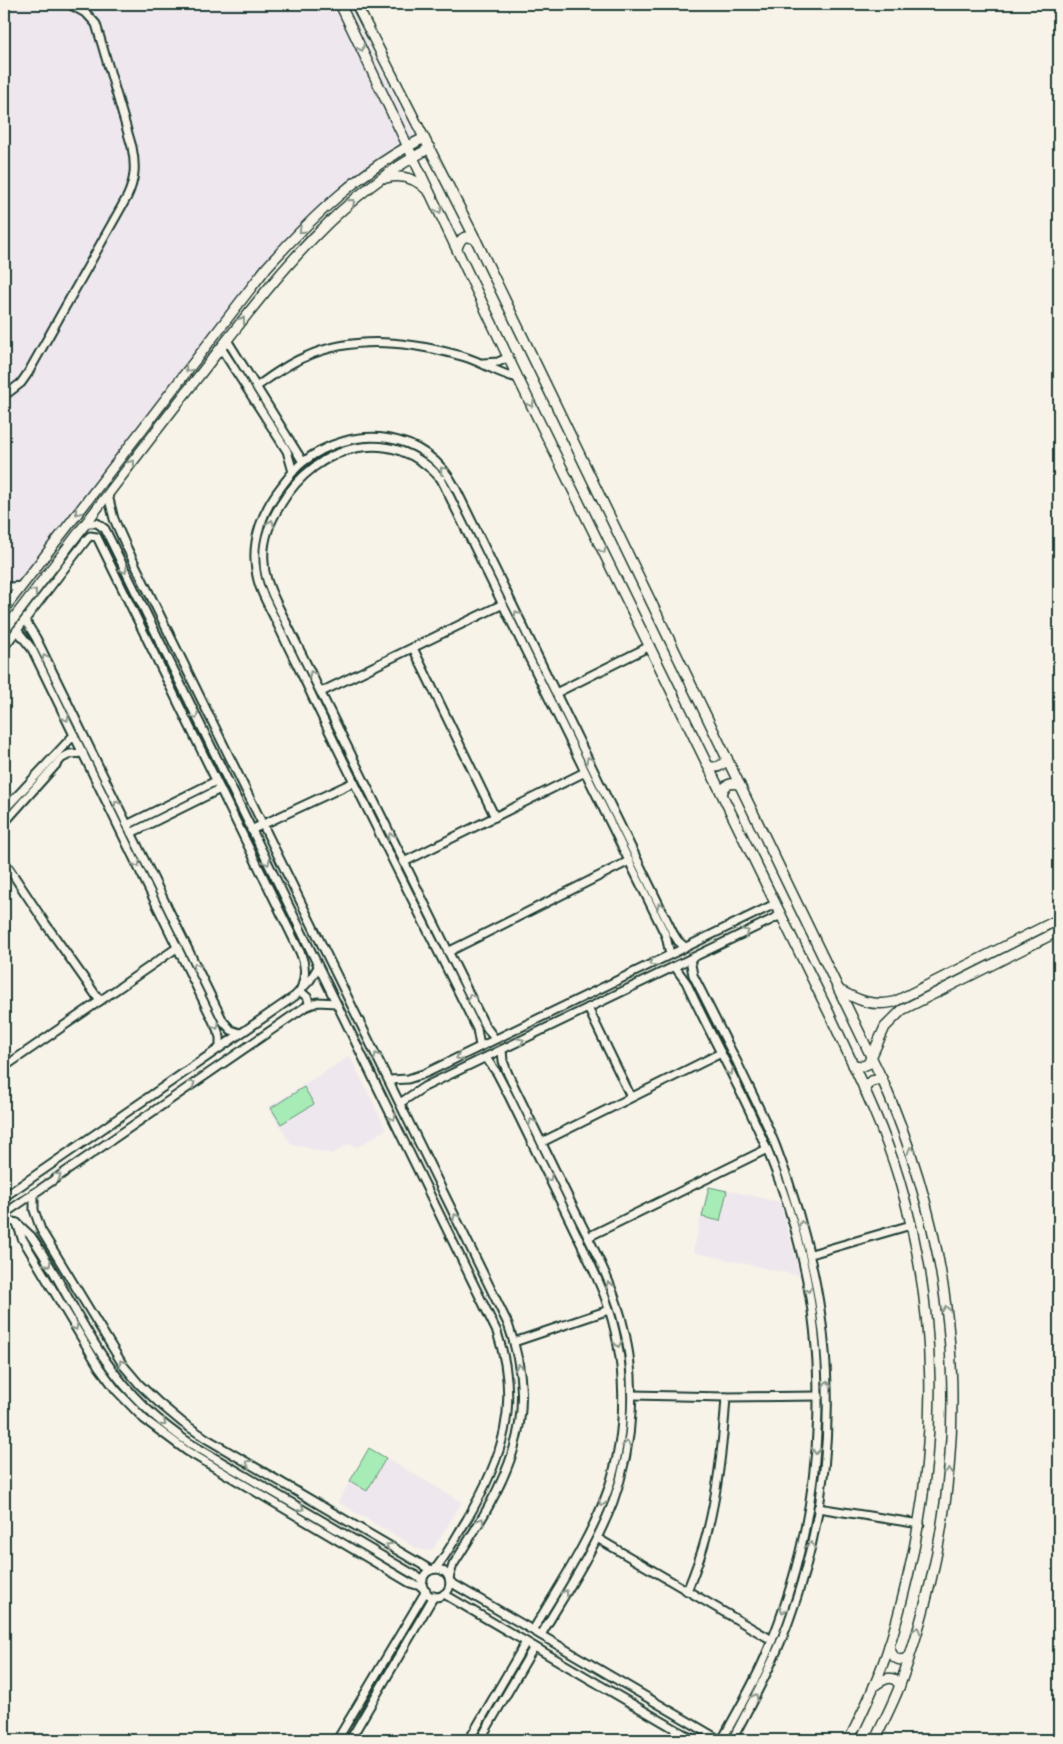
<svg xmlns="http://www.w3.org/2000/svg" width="1063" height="1744" font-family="Itim,sans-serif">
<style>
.built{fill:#efe7ee}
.green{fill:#a7ebb6;stroke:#639475}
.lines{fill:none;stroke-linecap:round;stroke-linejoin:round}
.minor-casing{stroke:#1f3d34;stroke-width:11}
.tertiary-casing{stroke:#1f3d34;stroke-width:12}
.minor{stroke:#f7f3e8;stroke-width:7}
.tertiary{stroke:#f7f3e8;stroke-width:9}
.oneway{stroke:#8b988e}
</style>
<rect width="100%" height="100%" fill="#f7f3e8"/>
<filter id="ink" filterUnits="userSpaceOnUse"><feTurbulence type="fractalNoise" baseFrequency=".02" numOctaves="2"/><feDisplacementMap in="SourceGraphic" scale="10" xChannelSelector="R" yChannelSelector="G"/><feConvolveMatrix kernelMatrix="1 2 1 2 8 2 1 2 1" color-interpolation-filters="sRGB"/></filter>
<g filter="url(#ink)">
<g class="built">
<path d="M4 4H348L419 145 373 174 315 223 277 260 4 615Z"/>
<path d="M350 1056 386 1129 358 1147 348 1144 333 1154 291 1144 268 1107Z"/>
<path d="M708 1186 780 1202 800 1276 693 1252Z"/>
<path d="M369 1448 462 1502 434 1548 427 1551 418 1549 338 1502Z"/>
</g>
<g class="green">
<path d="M304 1087 314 1104 281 1124 271 1108Z"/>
<path d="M709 1187 727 1191 720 1221 702 1217Z"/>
<path d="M369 1448 386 1458 367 1491 350 1481Z"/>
</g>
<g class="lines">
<g class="minor-casing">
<g id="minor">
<path d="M227 340 303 462"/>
<path d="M221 348 287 451 293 472"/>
<path d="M483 363 498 362 509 357"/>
<path d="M256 387C272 376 287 364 305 357 356 334 413 342 465 357 484 363 499 374 518 378"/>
<path d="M4 396 21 383 28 373 127 197C135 180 136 166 132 147L96 24 87 14 69 4"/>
<path d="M108 495 114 519 126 546 508 1324C543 1423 505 1483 453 1565L449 1578"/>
<path d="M86 523H97L105 529 497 1332C521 1405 503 1458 466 1521 456 1537 447 1555 435 1569"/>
<path d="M4 586 10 587 22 586"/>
<path d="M25 620 36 638 223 1021 231 1030 240 1033"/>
<path d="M17 630 32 649 217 1029 220 1037V1047"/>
<path d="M4 647 87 539 90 536 97 537 300 952C306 966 306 977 300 991L308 998 309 1004"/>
<path d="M413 648 495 817"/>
<path d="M321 692 503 604"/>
<path d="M556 693 650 646"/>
<path d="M4 810 74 735"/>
<path d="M4 823 62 758 70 754 83 753"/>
<path d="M127 825 216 781"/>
<path d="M251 830 354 782"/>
<path d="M131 833 220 789"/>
<path d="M4 861 45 923 100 1001"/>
<path d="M404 862 585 772"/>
<path d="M448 952 629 861"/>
<path d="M690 959 693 975C708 1004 722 1033 737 1062 750 1090 765 1118 776 1147 837 1304 847 1463 788 1623 773 1664 752 1702 732 1740"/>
<path d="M675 967 686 982C717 1049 755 1113 780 1183 836 1336 829 1505 766 1655 754 1684 737 1712 722 1740"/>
<path d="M588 1008 631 1097"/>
<path d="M495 1039 484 1024 276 602C270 590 264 576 264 562 262 541 270 521 281 504 316 445 391 422 441 479L666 936 670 954"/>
<path d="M480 1046 477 1029C422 919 367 810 314 700 302 674 289 649 277 623 269 606 258 589 256 570 251 540 263 510 281 487 288 478 294 469 303 462 353 423 426 429 456 489L673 933 678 941 685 947"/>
<path d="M502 1050 503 1061 508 1074C529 1117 550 1160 571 1203 589 1240 610 1277 621 1317 638 1377 634 1444 613 1502 595 1549 566 1592 541 1635"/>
<path d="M486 1058 497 1073 510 1098C530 1139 550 1180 570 1221 582 1246 595 1271 605 1297 627 1358 629 1428 608 1490 590 1540 560 1585 533 1630"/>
<path d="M4 1067 178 947"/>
<path d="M389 1080 408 1079 426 1073 775 904"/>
<path d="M400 1103 424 1087 781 915"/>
<path d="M542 1142 721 1053"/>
<path d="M34 1193V1210L41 1230 123 1365 140 1385 159 1403 183 1423 207 1439 431 1570"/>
<path d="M4 1197 295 996 310 980 318 967"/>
<path d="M4 1214 305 1007 318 1002 336 1003"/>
<path d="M4 1219 17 1223 31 1236C59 1276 78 1321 106 1361 129 1395 158 1422 191 1444L423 1580"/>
<path d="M17 1223 22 1238 99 1367 116 1390 144 1419 187 1451 410 1583 423 1587"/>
<path d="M588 1237 767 1149"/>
<path d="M811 1254 911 1225"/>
<path d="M514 1342 609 1310"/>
<path d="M632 1395 726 1397 819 1396"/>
<path d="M818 1508 920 1524"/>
<path d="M597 1538 772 1640"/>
<circle cx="436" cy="1583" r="14"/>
<path d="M450 1582 720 1740"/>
<path d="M687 1591C694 1574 701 1556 706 1537 718 1492 723 1444 726 1397"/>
<path d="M444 1594 694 1740"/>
<path d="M337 1740 426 1591"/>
<path d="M350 1740 434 1596"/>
<path d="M469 1740 526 1642"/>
<path d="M480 1740 534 1647"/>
</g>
</g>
<g class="tertiary-casing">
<g id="tertiary">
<path d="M340 4 518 378 830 1015C855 1069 882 1122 899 1179 938 1309 939 1445 908 1576 902 1600 897 1623 889 1646 879 1678 864 1710 849 1740"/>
<path d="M356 4 476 240 882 1079C970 1281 974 1479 900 1685 893 1704 883 1722 875 1740"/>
<path d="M386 178C402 174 417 179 428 191"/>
<path d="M457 248C461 237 465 234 476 240"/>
<path d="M4 609 267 267C312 217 363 168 424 138"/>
<path d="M4 631C70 545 135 457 202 372 268 288 332 199 430 148"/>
<path d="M708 766C717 769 723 766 727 758"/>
<path d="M722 794C724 785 731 781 740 785"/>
<path d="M839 990C858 1000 872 1007 894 1002L1059 919"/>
<path d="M853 1065 863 1066 868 1064 885 1027 902 1010 1059 931"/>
<path d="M864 1089 871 1081 882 1079"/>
<path d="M889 1646C892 1657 898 1664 908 1657"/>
<path d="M874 1686C883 1679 893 1673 900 1686"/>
</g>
</g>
<use href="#minor" class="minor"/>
<use href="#tertiary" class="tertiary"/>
</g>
<defs><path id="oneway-chevron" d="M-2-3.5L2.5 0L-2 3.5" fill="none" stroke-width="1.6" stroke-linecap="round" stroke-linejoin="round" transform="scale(1.25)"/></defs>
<g class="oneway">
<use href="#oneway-chevron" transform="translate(361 48) rotate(64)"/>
<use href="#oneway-chevron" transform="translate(352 202) rotate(-40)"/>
<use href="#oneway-chevron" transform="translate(439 210) rotate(64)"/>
<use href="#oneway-chevron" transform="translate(302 230) rotate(137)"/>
<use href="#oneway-chevron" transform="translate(242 320) rotate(-53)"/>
<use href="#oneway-chevron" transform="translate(188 369) rotate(128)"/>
<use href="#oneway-chevron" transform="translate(531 404) rotate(64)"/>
<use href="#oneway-chevron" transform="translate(132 463) rotate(-53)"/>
<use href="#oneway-chevron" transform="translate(443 470) rotate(-130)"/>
<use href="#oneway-chevron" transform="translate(78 512) rotate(127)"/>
<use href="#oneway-chevron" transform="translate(271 523) rotate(-68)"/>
<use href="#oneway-chevron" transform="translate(603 550) rotate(64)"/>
<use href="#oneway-chevron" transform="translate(124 570) rotate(64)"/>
<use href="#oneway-chevron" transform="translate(34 592) rotate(-53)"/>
<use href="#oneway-chevron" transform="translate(517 614) rotate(-116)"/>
<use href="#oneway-chevron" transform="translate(45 658) rotate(-116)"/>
<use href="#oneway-chevron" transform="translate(312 674) rotate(-117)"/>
<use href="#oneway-chevron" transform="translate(195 716) rotate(64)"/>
<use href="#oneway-chevron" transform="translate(66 718) rotate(64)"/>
<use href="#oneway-chevron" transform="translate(589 760) rotate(-116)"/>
<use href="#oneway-chevron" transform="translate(117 804) rotate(-116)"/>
<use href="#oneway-chevron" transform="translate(391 836) rotate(-116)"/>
<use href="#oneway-chevron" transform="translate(267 862) rotate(64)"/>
<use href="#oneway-chevron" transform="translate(137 864) rotate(64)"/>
<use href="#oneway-chevron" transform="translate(660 906) rotate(-116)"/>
<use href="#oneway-chevron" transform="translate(746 932) rotate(-26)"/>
<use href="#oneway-chevron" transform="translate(652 963) rotate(154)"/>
<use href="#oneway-chevron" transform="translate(196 966) rotate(-116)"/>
<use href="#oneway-chevron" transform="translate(471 997) rotate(-116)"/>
<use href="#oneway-chevron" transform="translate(216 1026) rotate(66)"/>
<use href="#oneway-chevron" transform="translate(521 1041) rotate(-26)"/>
<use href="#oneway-chevron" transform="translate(377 1056) rotate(-116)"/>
<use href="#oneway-chevron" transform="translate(459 1057) rotate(154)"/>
<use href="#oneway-chevron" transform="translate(730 1072) rotate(63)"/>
<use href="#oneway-chevron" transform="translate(192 1084) rotate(-35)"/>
<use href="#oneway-chevron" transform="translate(393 1117) rotate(64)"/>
<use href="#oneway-chevron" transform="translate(532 1122) rotate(-116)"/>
<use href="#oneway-chevron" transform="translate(911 1150) rotate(-108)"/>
<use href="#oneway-chevron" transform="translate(58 1176) rotate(-35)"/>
<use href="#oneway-chevron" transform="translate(549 1178) rotate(64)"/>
<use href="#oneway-chevron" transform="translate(456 1217) rotate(-116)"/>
<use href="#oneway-chevron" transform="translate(802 1224) rotate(-106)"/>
<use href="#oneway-chevron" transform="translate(48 1264) rotate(60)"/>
<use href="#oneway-chevron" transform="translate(609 1285) rotate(-112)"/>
<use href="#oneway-chevron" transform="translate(808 1289) rotate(80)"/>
<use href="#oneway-chevron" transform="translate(946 1309) rotate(-97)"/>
<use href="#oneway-chevron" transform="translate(75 1327) rotate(60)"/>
<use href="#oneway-chevron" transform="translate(618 1344) rotate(80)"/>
<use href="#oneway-chevron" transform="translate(122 1363) rotate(-126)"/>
<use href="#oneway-chevron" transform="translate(519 1367) rotate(-97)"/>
<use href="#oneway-chevron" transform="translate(827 1384) rotate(-92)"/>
<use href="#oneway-chevron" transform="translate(163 1423) rotate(39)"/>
<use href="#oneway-chevron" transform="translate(627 1444) rotate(-81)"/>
<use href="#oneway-chevron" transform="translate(816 1451) rotate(95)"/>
<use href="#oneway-chevron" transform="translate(249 1463) rotate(-150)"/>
<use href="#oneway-chevron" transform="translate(949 1471) rotate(-84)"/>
<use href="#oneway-chevron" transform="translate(602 1503) rotate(112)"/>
<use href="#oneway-chevron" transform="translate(301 1508) rotate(31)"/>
<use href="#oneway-chevron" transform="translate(481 1521) rotate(-59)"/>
<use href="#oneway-chevron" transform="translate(811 1545) rotate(-77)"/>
<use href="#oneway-chevron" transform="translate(389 1546) rotate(-149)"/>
<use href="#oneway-chevron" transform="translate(565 1593) rotate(-60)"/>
<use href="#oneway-chevron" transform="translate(783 1610) rotate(109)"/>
<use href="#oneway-chevron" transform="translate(917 1630) rotate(-73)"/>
<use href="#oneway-chevron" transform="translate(755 1697) rotate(-63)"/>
</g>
</g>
<rect width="1063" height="1744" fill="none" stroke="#f7f3e8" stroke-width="20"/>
<rect x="10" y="10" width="1043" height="1724" fill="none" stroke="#1f3d34" stroke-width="2" filter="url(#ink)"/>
</svg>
